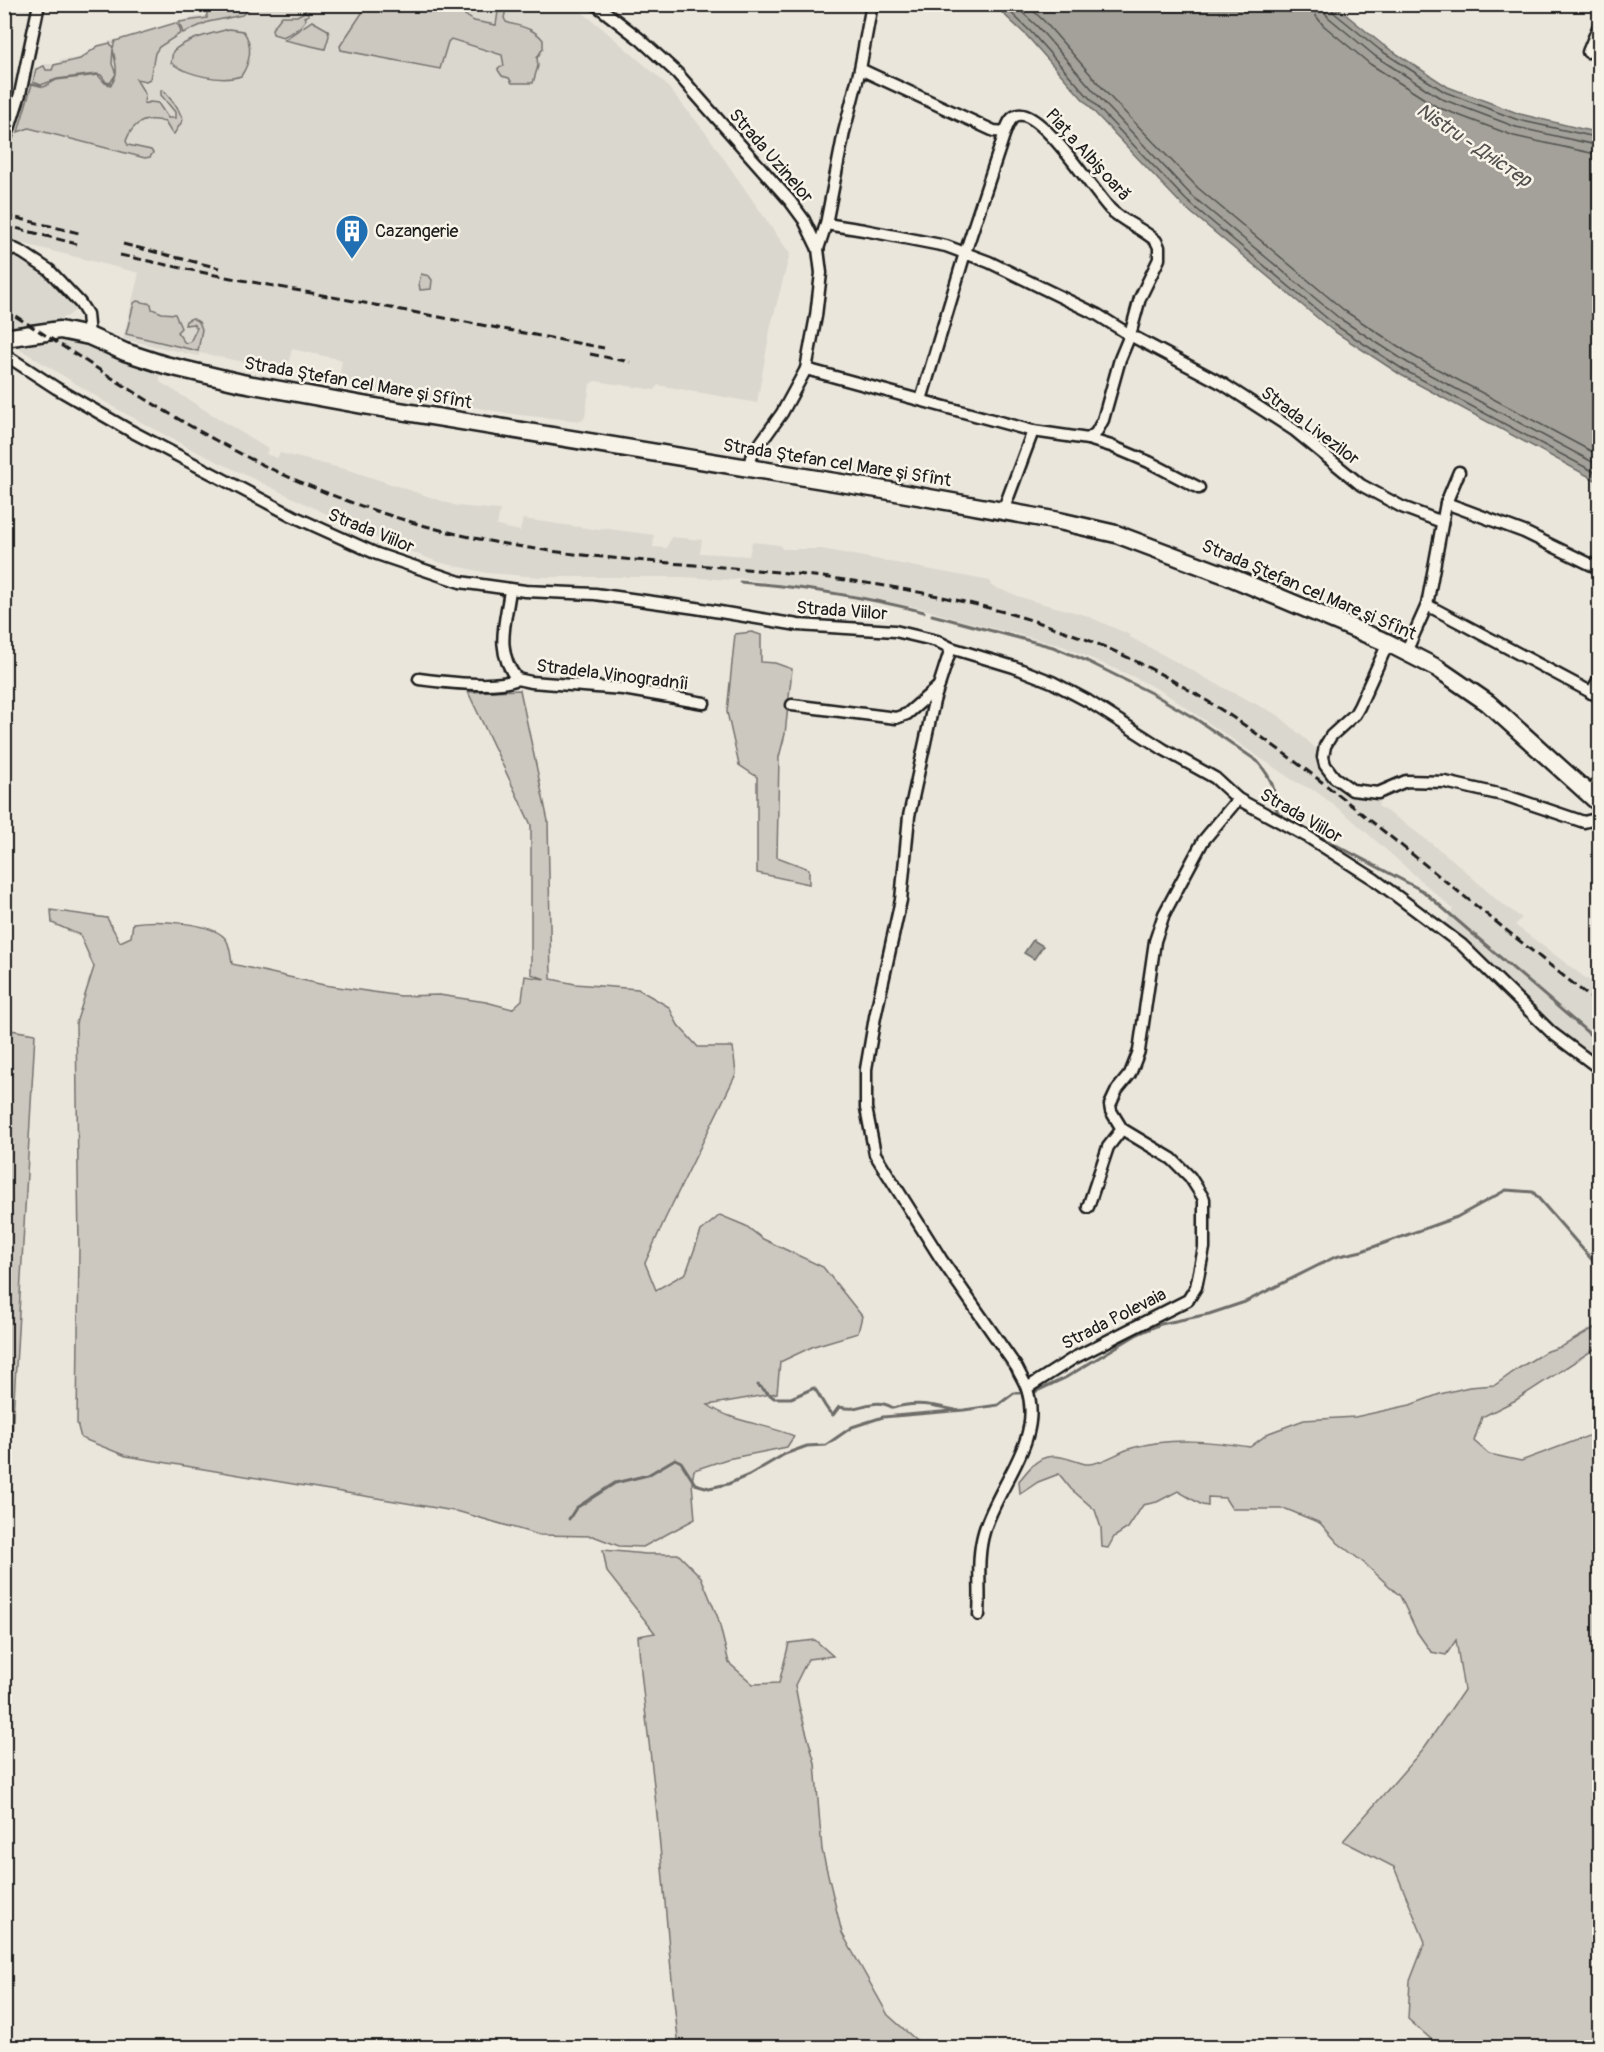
<svg xmlns="http://www.w3.org/2000/svg" width="1604" height="2052" font-family="Pangolin,sans-serif">
<style>
.built{fill:#dad7ce}
.green{fill:#ccc8c0;stroke:#74726e;stroke-width:1.5}
.water{fill:#a3a19a;stroke:#6d6c68;stroke-width:1.5}
.lines{fill:none;stroke-linecap:round;stroke-linejoin:round}
.shore{stroke:#52514e;stroke-width:1.5}
.stream{stroke:#6d6c68;stroke-width:3}
.street-casing{stroke:#1c1c1c;stroke-width:15}
.primary-casing{stroke:#1c1c1c;stroke-width:21}
.street{stroke:#f7f3e8;stroke-width:10}
.primary{stroke:#f7f3e8;stroke-width:16}
.rail{stroke:#1c1c1c;stroke-width:3;stroke-dasharray:9 4.5;stroke-linecap:butt}
.labels{text-anchor:middle;dominant-baseline:central;stroke-width:5;stroke-linejoin:round;paint-order:stroke}
.street-label{font-size:18px;fill:#1c1c1c;stroke:#f7f3e8}
.poi-label{font-size:18px;fill:#1c1c1c;stroke:#f7f3e8;text-anchor:start}
.water-label{font-size:20px;font-style:italic;fill:#52514e;stroke:#f7f3e8}
</style>
<rect width="100%" height="100%" fill="#eae6dc"/>
<filter id="ink" filterUnits="userSpaceOnUse"><feTurbulence type="fractalNoise" baseFrequency=".0167" numOctaves="2"/><feDisplacementMap in="SourceGraphic" scale="12" xChannelSelector="R" yChannelSelector="G"/><feConvolveMatrix kernelMatrix="1 2 1 2 8 2 1 2 1" color-interpolation-filters="sRGB"/></filter>
<g filter="url(#ink)">
<g class="built">
<path d="M292 4H572L603 29 663 81 706 133 790 254 771 325 757 403 658 385 655 390 595 381 590 384 585 417 582 421 519 415 338 383 342 360 292 349 287 371 200 353 198 356 123 339 139 273 5 239V176L33 69 46 64H59V60L79 58 98 45 193 17 207 16V11L224 10 245 5H278L287 9Z"/>
<path d="M4 248 42 269 78 308 68 316 55 320 69 338 160 374V382L268 449 266 454 277 458 280 453 352 471 457 506 500 510 497 526 520 531 523 519 600 530 601 528 654 535 653 547 667 548 671 537 702 540 700 553 749 556 752 542 780 545 782 549H822L990 581 991 586 1029 600 1085 615 1130 635V637L1228 690 1278 715 1327 758 1329 764 1353 784 1380 801 1378 806 1403 822 1453 860 1498 901 1522 918 1515 925 1599 988V1061L1560 1033 1493 966 1445 925 1453 909 1349 817 1317 792 1294 781 1163 692 1134 677 1060 645 956 619 921 608 840 593 738 578 733 580 683 577H540L487 573 438 562 381 540 187 447 117 409 18 348 31 345 7 324H5Z"/>
</g>
<g class="green">
<path d="M368 4 460 5 459 11 474 21 496 25 499 5H507L504 18 506 22C520 27 533 27 543 40V48L537 58 538 66 533 83H512L509 78 502 76 498 70V68L504 66 502 55 451 39 448 42 440 69 341 50 340 46Z"/>
<path d="M243 5H254L242 15 208 22 183 33 179 22 207 18V11L224 10Z"/>
<path d="M306 11 309 15 304 17 306 19C302 27 292 33 283 37L273 34 272 29 282 16H297Z"/>
<path d="M312 21 328 30 329 36 325 49 284 40Z"/>
<path d="M175 23 179 26 181 33 159 47 155 53 150 79 146 81 136 79 145 94 144 104 150 102 158 103 168 118H175V112L161 95V90H163L177 107 183 120 174 134 171 132 165 122C146 116 133 122 126 141L128 145 151 150 153 153 150 157 145 158 29 128 18 132 32 84 44 87 56 80 98 75 105 83 111 85C120 73 115 62 113 49L112 64 116 74 110 83 106 82 101 75 96 74 57 79 41 85 33 82 36 69 44 66 46 70H52L54 65 80 59 98 46 110 43 113 48 115 41Z"/>
<path d="M229 29 243 31C254 44 250 63 241 76 221 83 188 75 171 63L173 51C188 38 211 34 229 29Z"/>
<path d="M421 274 429 276 432 280 431 289 420 290 419 283Z"/>
<path d="M137 301 151 304 152 309 162 313 175 314 181 328 177 332 185 343 190 342 197 328 193 324 185 325 186 321 192 318 199 322 202 329 198 351 126 334 134 303Z"/>
<path d="M752 632 761 635V662L775 663 792 669 785 734 779 757 777 857 809 869V884L757 873V777L739 765 727 712 735 634Z"/>
<path d="M520 690 548 821 551 979 575 984 638 989 669 1007 678 1025 698 1047H733L736 1074 666 1217 645 1263 656 1290 686 1273 701 1231 720 1215 746 1226 763 1239 823 1267 862 1316 858 1333 814 1346 780 1362 777 1393 708 1405C732 1422 766 1424 794 1436L787 1447 727 1459 694 1470 692 1483 695 1519 643 1547 619 1546 593 1536 539 1535 460 1512 126 1456 81 1438 77 1423 79 1247 76 1023 94 967 80 935 52 923 51 910 107 918 120 942 131 937 133 923C153 920 216 921 227 941 230 947 231 957 232 964L324 985 401 996 439 995 486 1002 512 1009 522 1000 525 976 545 979 531 974V825L468 692Z"/>
<path d="M4 1029 35 1034 12 1435 4 1434Z"/>
<path d="M1599 1325V1346L1516 1400 1482 1417 1474 1441 1489 1454 1521 1461 1599 1432V2047H1440L1408 2019 1410 1981 1425 1942 1394 1867 1343 1841 1424 1748 1464 1690 1456 1640 1446 1655 1431 1652 1417 1632 1400 1596 1364 1563 1338 1543 1320 1523 1286 1509H1232L1225 1498 1208 1497V1506L1202 1505 1178 1491 1157 1502 1143 1505 1128 1528 1114 1537 1108 1548 1102 1547 1101 1528 1095 1510 1071 1489 1059 1474 1038 1482 1020 1494 1019 1481C1036 1460 1044 1450 1072 1460 1077 1461 1084 1465 1089 1464 1104 1463 1118 1452 1132 1448 1170 1437 1211 1441 1250 1447L1269 1433 1304 1420 1355 1417 1410 1405 1440 1394 1469 1387 1495 1385 1519 1368 1545 1352 1563 1346Z"/>
<path d="M603 1550 646 1554H678L701 1577 718 1618 729 1663 753 1684 779 1683 789 1643 815 1640 833 1656 808 1659 795 1685 799 1706 815 1763 822 1850 842 1933 888 2015 924 2047H679C668 1955 663 1861 652 1768 647 1724 641 1681 638 1636L655 1633 607 1572Z"/>
</g>
<g class="water">
<path d="M994 5H1334L1383 45 1448 87 1520 114 1599 133V482L1401 375 1332 330 1182 205 1096 114 1027 36Z"/>
<path d="M1033 940 1043 946 1034 959 1024 953Z"/>
</g>
<g class="lines">
<g class="shore">
<path d="M1002 4 1031 32 1100 110 1186 200 1335 325 1404 370 1600 475"/>
<path d="M1013 4 1037 26 1106 105 1191 195 1339 318 1408 363 1600 466"/>
<path d="M1026 4 1044 21 1112 99 1198 188 1345 311 1413 356 1600 456"/>
<path d="M1314 4 1316 16 1323 25 1370 64 1437 107 1514 136 1600 155"/>
<path d="M1323 4 1324 11 1328 17 1375 56 1442 99 1516 127 1600 146"/>
<path d="M1331 4 1333 12 1380 50 1445 92 1518 120 1600 138"/>
</g>
<g class="stream">
<path d="M740 582C800 587 865 597 924 612"/>
<path d="M932 615 1053 647 1087 661 1153 694 1196 719 1257 761C1264 769 1270 777 1273 787 1276 799 1272 807 1281 816L1423 891 1600 1043"/>
<path d="M758 1385 774 1398H791L814 1388C821 1396 825 1410 833 1415L839 1407C844 1408 849 1409 854 1408 869 1405 879 1399 893 1408 915 1401 933 1405 955 1410"/>
<path d="M1035 1392 1065 1378 1136 1335 1161 1324 1209 1314 1245 1302 1335 1257 1362 1251 1457 1217 1506 1190 1533 1192 1600 1269"/>
<path d="M569 1519 576 1508 615 1483 648 1475 675 1459 681 1462 695 1484 709 1488 728 1484 749 1475 785 1454 807 1446 826 1445 852 1427 883 1417 964 1410 998 1405 1014 1393H1019"/>
</g>
<g class="street-casing">
<g id="street">
<path d="M595 4 641 40 677 73 790 201 804 220 818 249 821 273 816 316 806 369 782 413 752 455 748 468"/>
<path d="M1588 52 1600 23"/>
<path d="M860 69 994 131 1005 132C1008 125 1010 117 1018 115 1042 110 1093 191 1110 209 1123 222 1142 228 1156 241L1159 247V259L1140 298 1130 335 1120 359 1103 420 1096 433 1088 439"/>
<path d="M4 145 20 94 39 4"/>
<path d="M826 224 864 230 946 246 989 262 1098 315 1130 335 1223 384 1294 430 1361 485 1402 507 1442 522"/>
<path d="M4 244 23 253 49 270 80 303 87 314 89 336"/>
<path d="M818 249 826 224 844 132 860 69 872 4"/>
<path d="M4 354 56 388 129 430 293 516 377 554 460 582 525 591 595 594 696 608 798 625 895 631 937 641 951 648 1014 667 1052 682 1088 701 1163 749 1215 778 1238 799 1308 837 1374 879 1462 945 1552 1033 1600 1069"/>
<path d="M806 369 1033 431 1088 439 1111 446 1149 462 1199 488"/>
<path d="M921 400 965 253 1005 132"/>
<path d="M1446 503 1524 532 1600 569"/>
<path d="M1003 511 1033 431"/>
<path d="M510 590C506 622 494 650 517 679L531 682 623 689 704 703"/>
<path d="M1427 605 1600 697"/>
<path d="M1388 643 1359 707 1355 714 1331 736 1325 746 1323 757 1325 765 1334 777 1352 790 1378 793 1406 781 1445 782 1507 796 1584 822 1600 818"/>
<path d="M951 648 934 701 909 816 901 900 875 1017 866 1069V1108L875 1154 941 1259 1017 1368C1020 1375 1025 1382 1027 1389 1044 1441 997 1485 984 1532 976 1559 981 1588 979 1615"/>
<path d="M1406 652 1427 605 1446 503 1459 472"/>
<path d="M419 679C442 682 497 689 517 679"/>
<path d="M1591 693 1600 677"/>
<path d="M792 705 896 718 907 714 939 686"/>
<path d="M1589 794 1600 780"/>
<path d="M1088 1207 1108 1147 1122 1129"/>
<path d="M1027 1388 1074 1358 1188 1300 1196 1287 1204 1248V1199L1190 1177 1172 1159 1122 1129 1111 1111 1110 1105 1117 1090 1130 1074 1139 1051 1155 941 1164 914 1203 841 1238 799"/>
</g>
</g>
<g class="primary-casing">
<path id="primary" d="M4 338 60 330 89 336 125 352 165 365 242 383 363 405 890 491 1059 521 1116 534 1228 576 1388 643 1437 668 1488 703 1600 804"/>
</g>
<use href="#street" class="street"/>
<use href="#primary" class="primary"/>
<g class="rail">
<path d="M4 215 79 233"/>
<path d="M4 225 77 244"/>
<path d="M123 244 219 268"/>
<path d="M120 255 210 274 604 348"/>
<path d="M4 309C75 353 144 401 217 441 303 489 397 523 494 542 590 560 690 563 787 573 885 583 983 601 1075 635 1198 681 1297 761 1397 842 1465 897 1532 951 1600 1005"/>
<path d="M590 354 630 362"/>
</g>
</g>
</g>
<defs>
<g id="building-pin" transform="scale(1.725)"><path d="M0 17L-7.5 6A9.5 9.5 0 1 1 7.5 6Z" fill="#1f6fb2" stroke="#f7f3e8"/><path d="M-4-6H4V6H1V3H-1V6H-4ZM-2.5-4.3h1.7v1.8h-1.7ZM.8-4.3h1.7v1.8H.8ZM-2.5-1h1.7V.8h-1.7ZM.8-1h1.7V.8H.8Z" fill="#fff"/></g>
</defs>
<g fill-rule="evenodd">
<use href="#building-pin" x="352" y="231"/>
</g>
<g class="labels">
<g class="street-label">
<text transform="translate(1088 155) rotate(48)">Piața Albișoară</text>
<text transform="translate(771 156) rotate(49)">Strada Uzinelor</text>
<text transform="translate(358 383) rotate(10)">Strada Ştefan cel Mare şi Sfînt</text>
<text transform="translate(1310 426) rotate(37)">Strada Livezilor</text>
<text transform="translate(837 463) rotate(9)">Strada Ştefan cel Mare şi Sfînt</text>
<text transform="translate(371 531) rotate(22)">Strada Viilor</text>
<text transform="translate(1309 590) rotate(23)">Strada Ştefan cel Mare şi Sfînt</text>
<text transform="translate(842 611) rotate(4)">Strada Viilor</text>
<text transform="translate(612 675) rotate(7)">Stradela Vinogradnîi</text>
<text transform="translate(1301 816) rotate(30)">Strada Viilor</text>
<text transform="translate(1114 1319) rotate(-27)">Strada Polevaia</text>
</g>
<g class="poi-label">
<text x="375" y="231">Cazangerie</text>
</g>
<g class="water-label">
<text transform="translate(1474 145) rotate(34)">Nistru - Дністер</text>
</g>
</g>
<rect width="1604" height="2052" fill="none" stroke="#f7f3e8" stroke-width="24"/>
<rect x="12" y="12" width="1580" height="2028" fill="none" stroke="#1c1c1c" stroke-width="2" filter="url(#ink)"/>
</svg>
